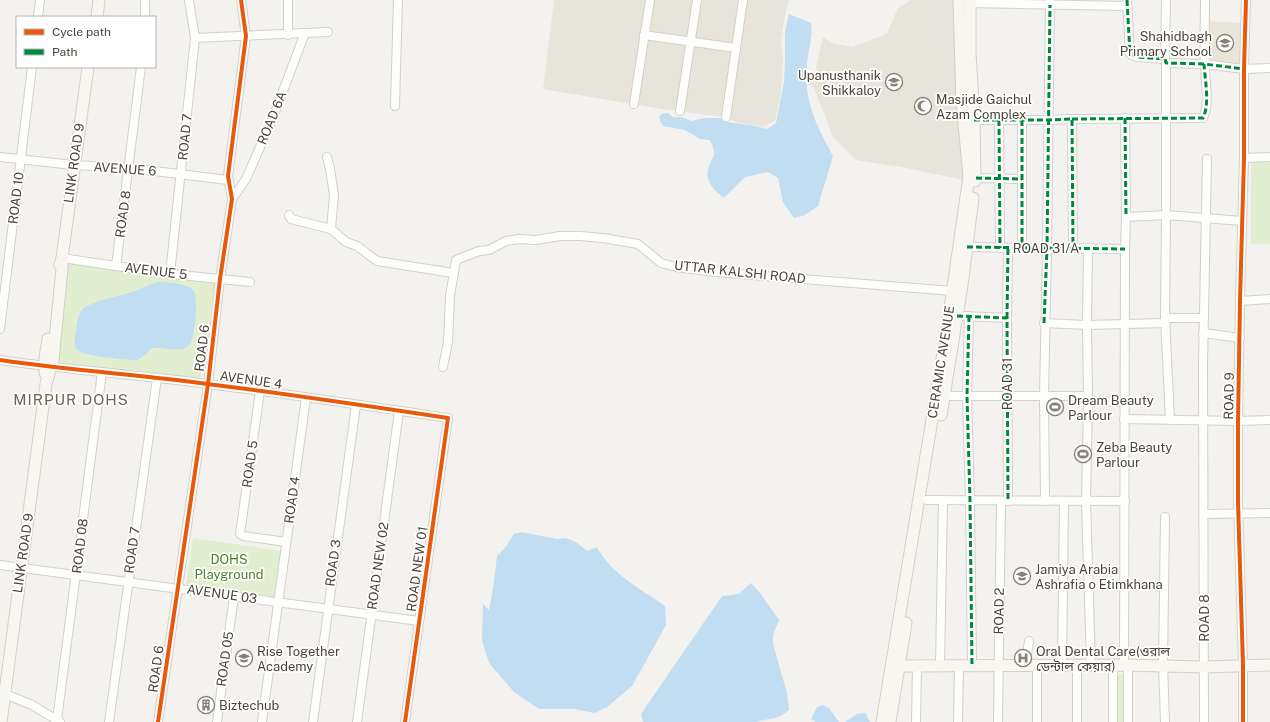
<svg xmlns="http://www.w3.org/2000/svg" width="1270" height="722" font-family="'Public Sans','Noto Sans Bengali',sans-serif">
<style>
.residential{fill:#e7e4dc}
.education{fill:#eae5da}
.green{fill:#e1eecf}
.water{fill:#c0ddf1}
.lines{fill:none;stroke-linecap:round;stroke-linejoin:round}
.street-casing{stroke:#d2d0cb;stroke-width:10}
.secondary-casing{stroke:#d3cfc5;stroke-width:13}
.street{stroke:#fdfdfc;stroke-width:8}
.secondary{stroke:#f7f6f1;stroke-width:11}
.quiet{stroke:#00873e;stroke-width:3;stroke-dasharray:6 3;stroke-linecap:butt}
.cycleway-casing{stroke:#fff;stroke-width:6}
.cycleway{stroke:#e8590c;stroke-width:4}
.labels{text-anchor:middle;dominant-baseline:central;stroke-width:3.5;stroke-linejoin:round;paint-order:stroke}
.poi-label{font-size:13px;fill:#4b4439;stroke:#fff;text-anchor:start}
.street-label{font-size:13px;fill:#4b4439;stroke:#fff}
.park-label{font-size:13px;fill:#4a7f2a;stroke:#fff}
.quarter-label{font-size:15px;letter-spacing:1px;fill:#6e6250;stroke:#fff}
</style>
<rect width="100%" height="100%" fill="#f4f2ee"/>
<g class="residential">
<path d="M554 0H789L786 10 781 40 783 61 781 92 775 121 763 127 736 122 725 117 662 109 543 89Z"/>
<path d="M912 0H960L964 180 901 167 856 160 833 137 814 88 807 84 808 78 811 74 813 73 816 77 821 76 816 68 823 37 832 43 852 47 887 34 898 8Z"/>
</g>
<path class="education" d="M1206 21 1244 23V65L1206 63Z"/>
<g class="green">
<path d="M1251 158 1270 159V244H1251Z"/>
<path d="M65 263 215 283 200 380 54 365Z"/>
<path d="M193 538 281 551 275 597 186 584Z"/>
<path d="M1125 674V722H1115L1114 675Z"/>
</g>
<g class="water">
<path d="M789 14 811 23C813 37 808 51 807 65 804 103 816 124 833 156L818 206 805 215 794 218 783 202 778 178 768 172 745 177 724 198C712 188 703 180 710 164 711 161 713 158 714 155 715 150 712 145 710 140L700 139 685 130 663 126 659 118 661 114 668 113 673 117H681L691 121 704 118H720L726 122 750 125 767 129 776 123 784 82 785 63V32Z"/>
<path d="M158 282C165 282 189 284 193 290 199 296 195 337 190 344 189 345 187 347 186 348 176 352 163 347 152 348L141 358 137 360C126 360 83 356 77 350 73 344 75 338 76 332 77 324 77 315 83 309 93 300 122 296 135 291 143 288 150 284 158 282Z"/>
<path d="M521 532 557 539 566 538 576 542 587 551 597 547C611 574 641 589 665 606L666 625 632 686 607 707 595 713 574 709H539L514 692 489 663 482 641 483 604 489 610 493 589 497 556 505 548 514 534Z"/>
<path d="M751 583 760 593 779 620 773 635V644L787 693 789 710 779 717 755 722H643L641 714 722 596 739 594Z"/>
<path d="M823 705 829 708 839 722H816L811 719 817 707Z"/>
<path d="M866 713 867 717 870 722H845L857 714Z"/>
</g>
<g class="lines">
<g class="street-casing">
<g id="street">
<path d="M288 0V35"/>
<path d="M1127 0 1130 54 1137 57 1165 59 1166 63 1204 64 1244 69 1270 68"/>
<path d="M970 3 1127 6"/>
<path d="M38 17 40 0"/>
<path d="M145 17V0"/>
<path d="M644 35 736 48"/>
<path d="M195 38 328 32"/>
<path d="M1165 59 1166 0"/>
<path d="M634 104 650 0"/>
<path d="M395 106 398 0"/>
<path d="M680 111 697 0"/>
<path d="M726 117 743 0"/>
<path d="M1125 118 1126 217"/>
<path d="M1072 119 1203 118C1210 103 1205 82 1205 66 1204 44 1205 22 1205 0"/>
<path d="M974 120H1049L1072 119 1073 248"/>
<path d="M999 120 1000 248"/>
<path d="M1022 120V248"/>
<path d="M0 157 73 165 130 168 228 180"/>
<path d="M327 157 330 169 334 195 331 229 346 242 357 246 377 261 453 273"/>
<path d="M1244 158 1270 157"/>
<path d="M976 178 1022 179"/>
<path d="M232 199 246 179 272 120 305 33"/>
<path d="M289 215 291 219 331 229"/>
<path d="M967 247 1125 249"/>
<path d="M1088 248 1087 325 1088 396"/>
<path d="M62 258 170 274 250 282"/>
<path d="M116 266 141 67"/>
<path d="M170 274 195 38 189 0"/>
<path d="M1240 301 1270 299"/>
<path d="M963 316 1007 318 1008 501"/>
<path d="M969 316 967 396 970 500 972 665"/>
<path d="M1007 318 1008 248"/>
<path d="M1165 318H1203"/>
<path d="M1044 323 1087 325 1166 323"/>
<path d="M0 329 32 67"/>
<path d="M1203 333 1240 338"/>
<path d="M0 360C69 370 139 375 208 384 288 394 368 406 448 418L405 722"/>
<path d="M443 367 448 342 450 296 456 260 479 251 489 250 506 241 519 239 536 240 560 236H580L603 238 638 244 661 263 676 267 716 272 952 291"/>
<path d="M260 391 240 534 243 536 286 542"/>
<path d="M944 396H1088V401L1124 402"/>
<path d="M1088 401 1086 501 1091 665"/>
<path d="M1124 419 1238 421 1270 420"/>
<path d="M1170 420 1165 318 1166 215 1242 221"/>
<path d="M927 500 1125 501"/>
<path d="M1045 501 1044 396 1047 248 1050 0"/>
<path d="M1204 514 1270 513"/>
<path d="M0 565 419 621"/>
<path d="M940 665 943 500"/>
<path d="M1124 665 1125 249 1126 217 1166 215V63"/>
<path d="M1025 666 1029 641"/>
<path d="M1062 666 1064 501"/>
<path d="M5 694 32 705 60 722"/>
<path d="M57 720 102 372"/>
<path d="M109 722 157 378"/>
<path d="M158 722 208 384 220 279 232 199 228 176 246 36 241 0"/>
<path d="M217 722 234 596"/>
<path d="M262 722 306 398"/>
<path d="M313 722 356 405"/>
<path d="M357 722 399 411"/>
<path d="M916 722 917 666"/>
<path d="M958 722 959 665"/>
<path d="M998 722 1001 501"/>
<path d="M1037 722V665"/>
<path d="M1077 722V666"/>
<path d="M1113 722V665"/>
<path d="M1128 722V665"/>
<path d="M1165 722 1163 665 1165 517"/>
<path d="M1204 722 1203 364 1207 159"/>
<path d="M1243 722V665L1238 502V421L1240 301 1244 158V69L1246 0"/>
</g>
</g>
<g class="secondary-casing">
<g id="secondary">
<path d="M970 0V53L974 120 975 181"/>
<path d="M97 17 99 0"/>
<path d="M60 265 62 258 88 67"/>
<path d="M45 373V358L48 339"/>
<path d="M941 415 962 285 973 198"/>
<path d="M899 666 1124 665 1204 667 1270 665"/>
<path d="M1 722 46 384 53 360 62 269V258"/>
<path d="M882 722 947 329 969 176 962 103 959 0"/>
<path d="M890 722 906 623"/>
</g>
</g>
<use href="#street" class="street"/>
<use href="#secondary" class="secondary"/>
<g class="quiet">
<path d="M1127 0 1130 54 1137 57 1165 59 1166 63 1204 64 1244 69"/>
<path d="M1125 118 1126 217"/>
<path d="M1072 119 1203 118C1210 103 1205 81 1204 64"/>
<path d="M974 120H1049L1072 119 1073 248"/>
<path d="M999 120 1000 248"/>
<path d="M1022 120V248"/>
<path d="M976 178 1022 179"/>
<path d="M967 247 1125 249"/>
<path d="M957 316 1007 318 1008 501"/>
<path d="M969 316 967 396 970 500 972 665"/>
<path d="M1007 318 1008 248"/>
<path d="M1044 323 1047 248 1050 5"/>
</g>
<g class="cycleway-casing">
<g id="cycleway">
<path d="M0 360C69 370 139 375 208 384 288 394 368 406 448 418L405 722"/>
<path d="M158 722 208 384 220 279 232 199 228 176 246 36 241 0"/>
<path d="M1243 722V665L1238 502V421L1240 301 1244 158V69L1246 0"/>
</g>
</g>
<use href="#cycleway" class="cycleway"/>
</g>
<defs>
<g id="school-ring" transform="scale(0.9)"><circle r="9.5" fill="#fff" stroke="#868178" stroke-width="1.5"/><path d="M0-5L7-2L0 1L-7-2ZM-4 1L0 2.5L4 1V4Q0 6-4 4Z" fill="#868178"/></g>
<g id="mosque-ring" transform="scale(0.9)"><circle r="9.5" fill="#fff" stroke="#868178" stroke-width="1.5"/><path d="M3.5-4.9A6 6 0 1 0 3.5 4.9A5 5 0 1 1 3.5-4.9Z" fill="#868178"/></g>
<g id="stadium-ring" transform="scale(0.9)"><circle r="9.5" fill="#fff" stroke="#868178" stroke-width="1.5"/><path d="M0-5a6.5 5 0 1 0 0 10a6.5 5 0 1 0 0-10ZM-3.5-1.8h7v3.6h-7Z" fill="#868178"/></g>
<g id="hospital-ring" transform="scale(0.9)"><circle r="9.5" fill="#fff" stroke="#868178" stroke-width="1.5"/><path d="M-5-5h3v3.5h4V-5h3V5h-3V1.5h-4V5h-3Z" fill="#868178"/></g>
<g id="building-ring" transform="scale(0.9)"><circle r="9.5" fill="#fff" stroke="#868178" stroke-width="1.5"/><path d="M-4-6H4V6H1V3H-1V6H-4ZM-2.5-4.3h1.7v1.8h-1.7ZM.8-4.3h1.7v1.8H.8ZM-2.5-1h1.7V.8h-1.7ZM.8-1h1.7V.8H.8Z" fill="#868178"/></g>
</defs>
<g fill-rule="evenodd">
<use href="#school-ring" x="1225" y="43"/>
<use href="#school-ring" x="894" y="82"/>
<use href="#mosque-ring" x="923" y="106"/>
<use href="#stadium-ring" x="1055" y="407"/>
<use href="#stadium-ring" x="1083" y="454"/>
<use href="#school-ring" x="1022" y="576"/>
<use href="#school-ring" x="244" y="658"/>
<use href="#hospital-ring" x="1023" y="658"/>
<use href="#building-ring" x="206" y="705"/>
</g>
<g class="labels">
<g class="poi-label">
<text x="1212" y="36" text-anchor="end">Shahidbagh<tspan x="1212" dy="15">Primary School</tspan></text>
<text x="881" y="75" text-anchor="end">Upanusthanik<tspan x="881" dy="15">Shikkaloy</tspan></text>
<text x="936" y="99">Masjide Gaichul<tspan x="936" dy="15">Azam Complex</tspan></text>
<text x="1068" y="400">Dream Beauty<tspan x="1068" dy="15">Parlour</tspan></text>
<text x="1096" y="447">Zeba Beauty<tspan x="1096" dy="15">Parlour</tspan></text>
<text x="1035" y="569">Jamiya Arabia<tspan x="1035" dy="15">Ashrafia o Etimkhana</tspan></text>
<text x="257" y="651">Rise Together<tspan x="257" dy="15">Academy</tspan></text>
<text x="1036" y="651">Oral Dental Care(ওরাল<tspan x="1036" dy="15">ডেন্টাল কেয়ার)</tspan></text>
<text x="219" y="705">Biztechub</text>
</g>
<g class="street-label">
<text transform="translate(272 118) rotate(-68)">ROAD 6A</text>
<text transform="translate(185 137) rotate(-84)">ROAD 7</text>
<text transform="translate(74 163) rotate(-82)">LINK ROAD 9</text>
<text transform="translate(125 169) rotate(4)">AVENUE 6</text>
<text transform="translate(16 198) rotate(-83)">ROAD 10</text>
<text transform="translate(123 214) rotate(-82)">ROAD 8</text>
<text x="1046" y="248">ROAD 31/A</text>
<text transform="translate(156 271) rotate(7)">AVENUE 5</text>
<text transform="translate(740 272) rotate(6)">UTTAR KALSHI ROAD</text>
<text transform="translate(202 348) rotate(-83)">ROAD 6</text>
<text transform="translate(941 362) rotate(-81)">CERAMIC AVENUE</text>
<text transform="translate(251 380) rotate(8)">AVENUE 4</text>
<text transform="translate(1007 384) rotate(-90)">ROAD 31</text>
<text transform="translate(1229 396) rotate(-89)">ROAD 9</text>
<text transform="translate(250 464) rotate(-82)">ROAD 5</text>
<text transform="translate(292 500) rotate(-82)">ROAD 4</text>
<text transform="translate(80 546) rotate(-83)">ROAD 08</text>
<text transform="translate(132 550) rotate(-82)">ROAD 7</text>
<text transform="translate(23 553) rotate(-82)">LINK ROAD 9</text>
<text transform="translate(333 563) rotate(-82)">ROAD 3</text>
<text transform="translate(378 566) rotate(-82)">ROAD NEW 02</text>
<text transform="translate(417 569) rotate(-82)">ROAD NEW 01</text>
<text transform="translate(222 594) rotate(8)">AVENUE 03</text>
<text transform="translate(999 611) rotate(-89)">ROAD 2</text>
<text transform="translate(1204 618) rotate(-90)">ROAD 8</text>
<text transform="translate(225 659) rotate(-82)">ROAD 05</text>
<text transform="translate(156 669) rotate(-82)">ROAD 6</text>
</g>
<g class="park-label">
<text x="229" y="559">DOHS<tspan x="229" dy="15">Playground</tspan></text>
</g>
<g class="quarter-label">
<text x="71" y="399">MIRPUR DOHS</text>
</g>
</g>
<rect x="16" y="16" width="140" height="52" fill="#ffffff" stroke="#b7b4b0"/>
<rect x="24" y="29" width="20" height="6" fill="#e8590c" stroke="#b7b4b0"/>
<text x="52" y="36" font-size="12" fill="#4b4439">Cycle path</text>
<rect x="24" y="49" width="20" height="6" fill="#00873e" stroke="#b7b4b0"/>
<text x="52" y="56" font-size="12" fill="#4b4439">Path</text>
</svg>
